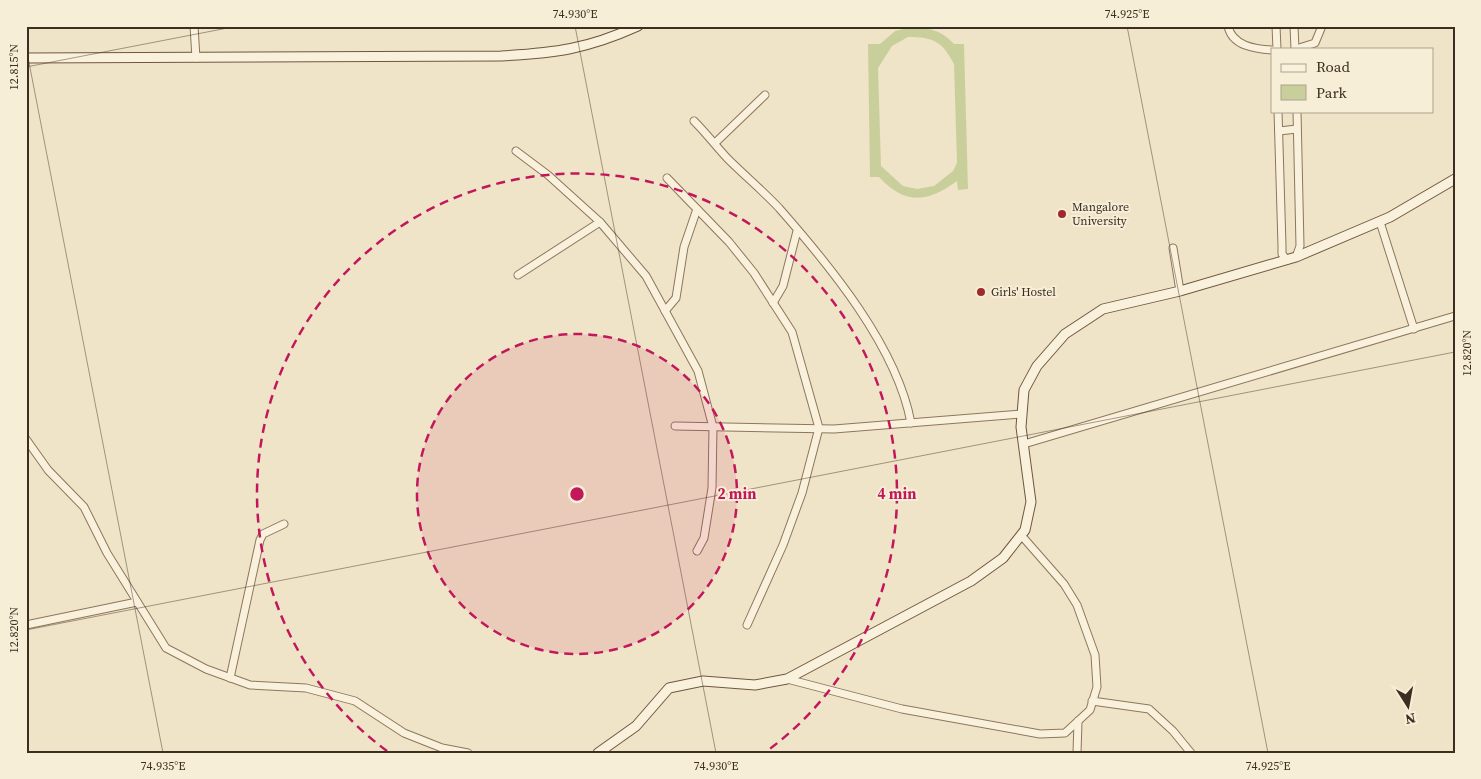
<svg xmlns="http://www.w3.org/2000/svg" width="1481" height="779" font-family="'Source Serif 4',serif">
<style>
.green{fill:#c9cf9b;fill-rule:evenodd}
.lines{fill:none;stroke-linecap:round;stroke-linejoin:round}
.minor-casing{stroke:#8d765c;stroke-width:9}
.secondary-casing{stroke:#6f573f;stroke-width:11}
.minor{stroke:#faf1dc;stroke-width:7}
.secondary{stroke:#faf1dc;stroke-width:9}
.ticks{fill:none;stroke:#3d2e20;stroke-width:1;stroke-opacity:0.45}
.ring{fill:none;stroke:#c2185b;stroke-width:2.5;stroke-dasharray:9 6}
.poi-dot{fill:#9e2a2b;stroke:#f7eed8;stroke-width:2}
.labels{text-anchor:middle;dominant-baseline:central;stroke-width:4;stroke-linejoin:round;paint-order:stroke}
.poi-label{font-size:12px;fill:#3d2e20;stroke:#f7eed8;text-anchor:start}
.centre{fill:#c2185b;stroke:#f7eed8;stroke-width:2.5}
.ring-label{font-size:15px;text-anchor:middle;font-weight:bold;fill:#c2185b;stroke:#f7eed8;stroke-width:4;stroke-linejoin:round;paint-order:stroke}
.neatline{fill:none;stroke:#3d2e20;stroke-width:2}
.ticks-label{font-size:12px;text-anchor:middle;fill:#3d2e20}
</style>
<rect width="100%" height="100%" fill="#f0e4c8"/>
<path class="green" d="M911 27C930 28 941 30 954 44H964L968 189 958 190 957 181C927 203 905 205 879 177H870L868 44H880L895 31ZM908 37C933 37 942 41 954 64L957 163 953 171 934 186 917 189 903 186 881 166 878 68 892 46Z"/>
<g class="lines">
<g class="minor-casing">
<g id="minor">
<path d="M194 26 196 58"/>
<path d="M1228 26C1232 46 1255 49 1272 50"/>
<path d="M1276 26 1277 49"/>
<path d="M1294 26 1295 49"/>
<path d="M1296 49 1315 43 1322 26"/>
<path d="M1278 111 1282 246V254L1287 260"/>
<path d="M694 121C706 133 716 146 727 158 744 175 763 191 779 208 830 266 897 347 911 423"/>
<path d="M1279 131 1297 129"/>
<path d="M715 143 765 95"/>
<path d="M516 151 548 175 600 222 646 276 698 371 713 427 712 488 704 538 697 551"/>
<path d="M667 178 729 242 754 273 792 332 819 428 802 493 783 545 747 625"/>
<path d="M1380 222 1414 329"/>
<path d="M1173 248 1180 291"/>
<path d="M1296 257 1300 246 1297 111"/>
<path d="M518 275 600 222"/>
<path d="M773 303 783 286 797 231"/>
<path d="M665 311 676 298 684 247 697 209"/>
<path d="M675 426 834 429 1022 414"/>
<path d="M26 439 48 470 84 507 107 553 166 648 206 669 250 685 306 688 355 701 404 733 442 748 468 753"/>
<path d="M1024 444 1455 316"/>
<path d="M26 625 137 602"/>
<path d="M230 678 260 540 263 534 284 524"/>
<path d="M787 679 902 709 1040 734 1065 733 1090 710 1097 687 1095 655 1077 605 1064 584 1021 535"/>
<path d="M1092 701 1149 709 1173 731 1191 753"/>
<path d="M1077 753 1078 721"/>
</g>
</g>
<g class="secondary-casing">
<g id="secondary">
<path d="M26 58 501 56C556 53 587 49 638 26"/>
<path d="M598 753 636 726 669 688 703 681 755 685 787 679 971 581 1003 558 1025 530 1031 502 1021 427 1024 390 1037 366 1065 334 1103 309 1180 291 1296 257 1390 217 1455 179"/>
</g>
</g>
<use href="#minor" class="minor"/>
<use href="#secondary" class="secondary"/>
</g>
<path class="ticks" d="M575 26 716 753M1127 26 1268 753M26 47 163 753M26 67 238 26M26 630 1455 352"/>
<circle cx="577" cy="494" r="160" fill="#c2185b" fill-opacity=".12"/>
<g class="ring">
<circle cx="577" cy="494" r="160"/>
<path d="M387 751A320 320 0 1 1 767 751"/>
</g>
<g class="poi-dot">
<circle cx="1062" cy="214" r="5"/>
<circle cx="981" cy="292" r="5"/>
</g>
<g class="labels">
<g class="poi-label">
<text x="1072" y="207">Mangalore<tspan x="1072" dy="14">University</tspan></text>
<text x="991" y="292">Girls' Hostel</text>
</g>
</g>
<circle cx="577" cy="494" r="8" class="centre"/>
<g class="ring-label">
<text x="737" y="499">2 min</text>
<text x="897" y="499">4 min</text>
</g>
<rect width="1481" height="779" fill="none" stroke="#f7eed8" stroke-width="55"/>
<rect x="1271" y="48" width="162" height="65" fill="#f7eed8" stroke="#ada18e"/>
<rect x="1281" y="64" width="25" height="8" fill="#faf1dc" stroke="#ada18e"/>
<text x="1316" y="72" font-size="15" fill="#3d2e20">Road</text>
<rect x="1281" y="85" width="25" height="15" fill="#c9cf9b" stroke="#ada18e"/>
<text x="1316" y="98" font-size="15" fill="#3d2e20">Park</text>
<g transform="translate(1408 706) rotate(169)" stroke="#f7eed8" stroke-width="4" paint-order="stroke">
<path d="M0-4L9 19L0 12L-9 19Z" fill="#3d2e20"/>
<text y="-8" font-size="14" font-weight="bold" text-anchor="middle" fill="#3d2e20">N</text>
</g>
<rect x="28" y="28" width="1426" height="724" class="neatline"/>
<g class="ticks-label">
<text x="575" y="18">74.930°E</text>
<text x="1127" y="18">74.925°E</text>
<text transform="translate(14 67) rotate(-90)" y="4">12.815°N</text>
<text transform="translate(1467 353) rotate(-90)" y="4">12.820°N</text>
<text transform="translate(14 630) rotate(-90)" y="4">12.820°N</text>
<text x="163" y="770">74.935°E</text>
<text x="716" y="770">74.930°E</text>
<text x="1268" y="770">74.925°E</text>
</g>
</svg>
